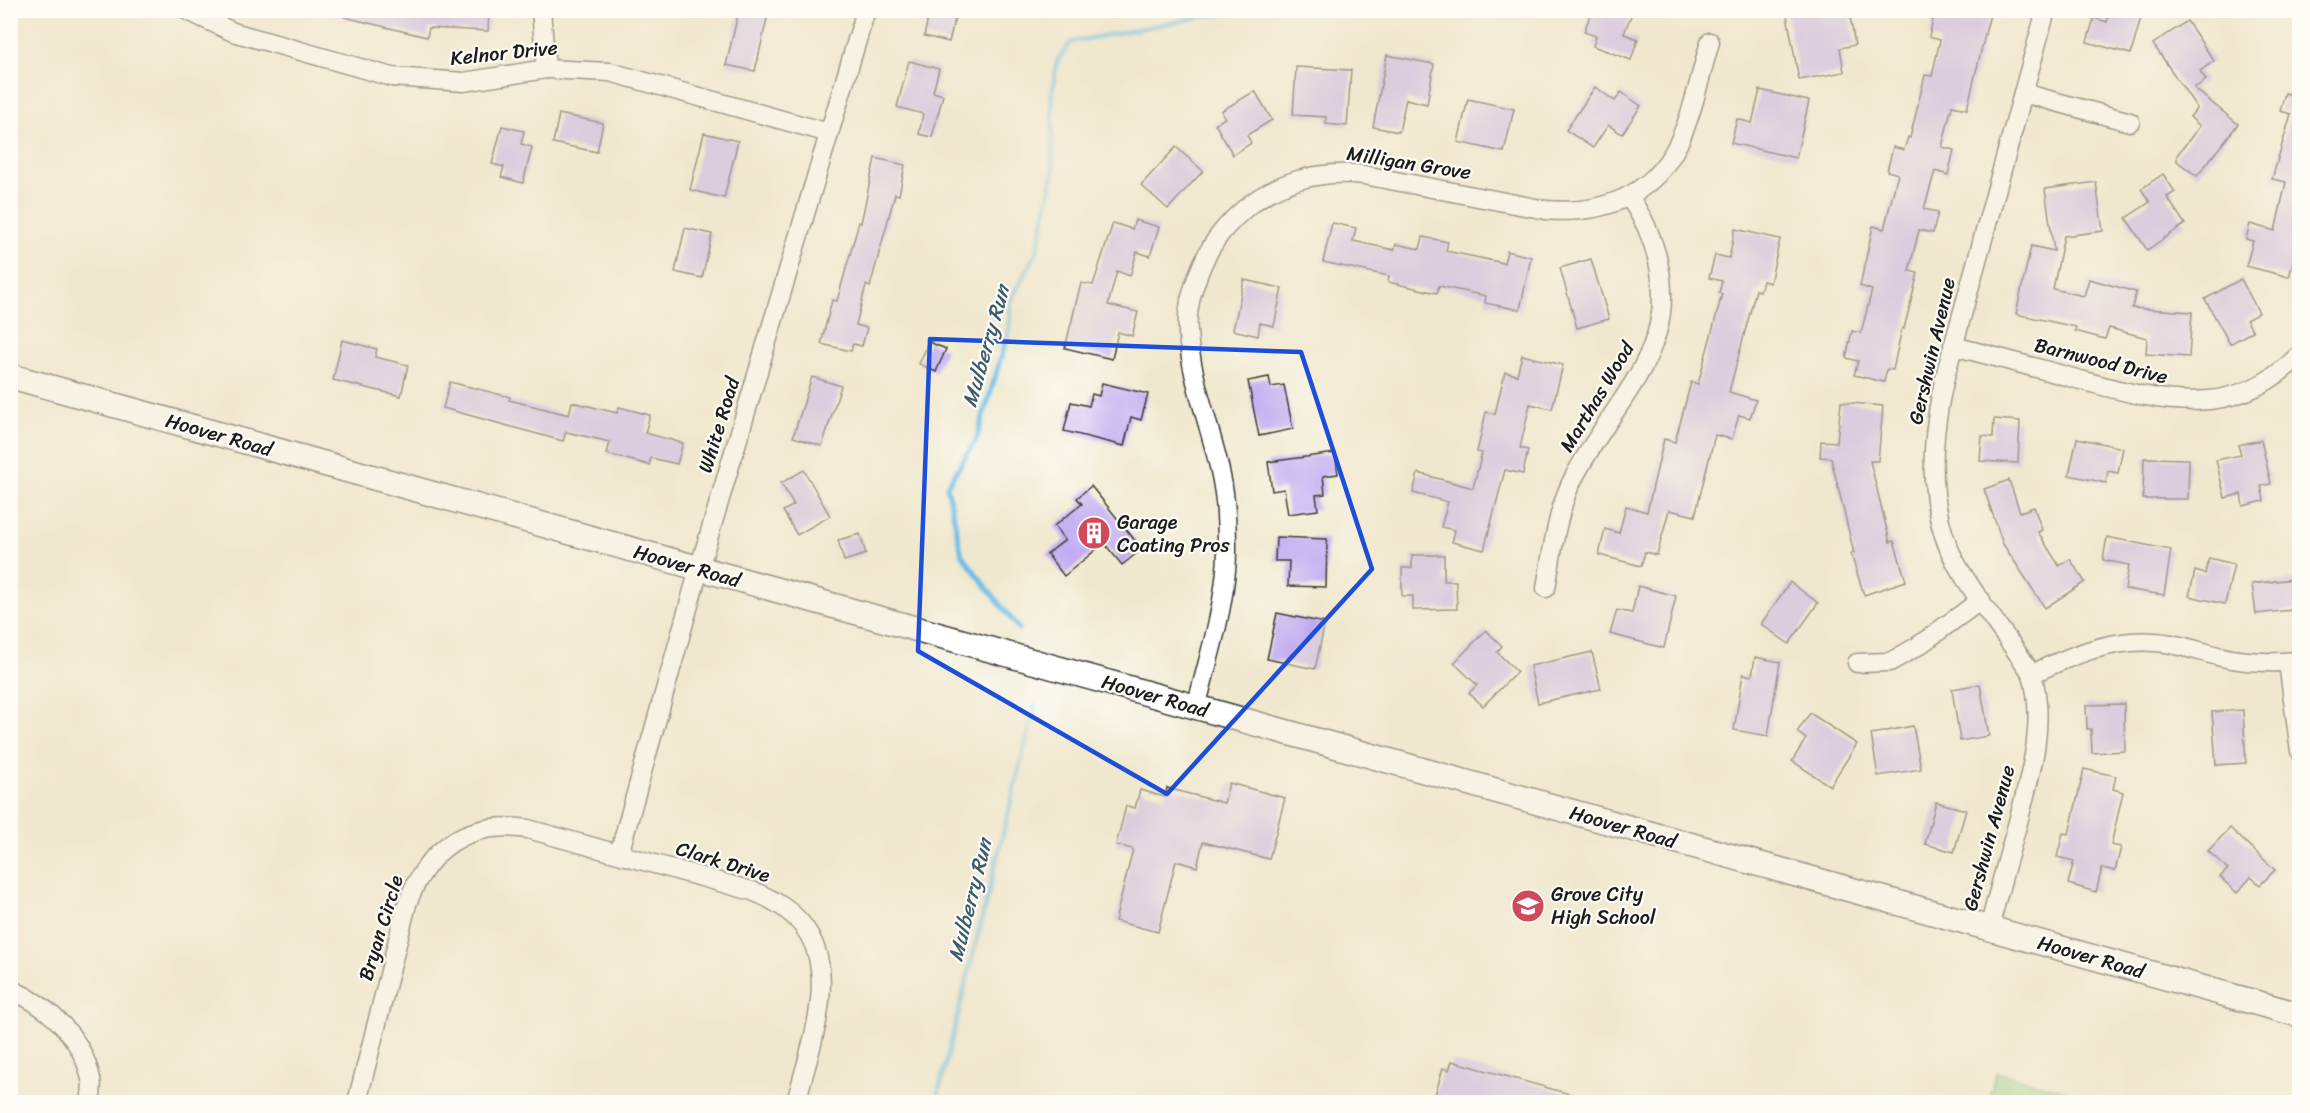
<svg xmlns="http://www.w3.org/2000/svg" width="2310" height="1113" font-family="Sriracha,sans-serif">
<style>
.green{fill:#8dcb81;stroke:#54744e;stroke-width:1.5}
.lines{fill:none;stroke-linecap:round;stroke-linejoin:round}
.stream{stroke:#6bbde7;stroke-width:5}
.building{fill:#c0aaf1}
.minor-casing{stroke:#3c3b37;stroke-width:21}
.major-casing{stroke:#3c3b37;stroke-width:27}
.minor{stroke:#fff;stroke-width:18}
.major{stroke:#fff;stroke-width:24}
.marked{fill:none;stroke:#1d4ed8;stroke-width:4.5;stroke-linejoin:round}
.labels{text-anchor:middle;dominant-baseline:central;stroke-width:4.5;stroke-linejoin:round;paint-order:stroke}
.street-label{font-size:20px;fill:#1c1c1c;stroke:#fdfcf7}
.poi-label{font-size:20px;fill:#1c1c1c;stroke:#fdfcf7;text-anchor:start}
.water-label{font-size:21px;font-style:italic;fill:#3c5c6d;stroke:#fdfcf7}
</style>
<rect width="100%" height="100%" fill="#fdfcf7"/>
<filter id="ink" filterUnits="userSpaceOnUse"><feTurbulence type="fractalNoise" baseFrequency=".0167" numOctaves="2"/><feDisplacementMap in="SourceGraphic" scale="12" xChannelSelector="R" yChannelSelector="G"/><feConvolveMatrix kernelMatrix="1 2 1 2 8 2 1 2 1" color-interpolation-filters="sRGB"/></filter>
<filter id="wash" filterUnits="userSpaceOnUse"><feTurbulence type="fractalNoise" baseFrequency=".008" numOctaves="4" result="noise"/><feDisplacementMap in="SourceGraphic" scale="24" xChannelSelector="R" yChannelSelector="G"/><feGaussianBlur stdDeviation="1.35" result="paint"/><feColorMatrix in="noise" values="0 0 0 0 0 0 0 0 0 0 0 0 0 0 0 0 0 1.4 0 .05"/><feComposite in="paint" operator="in"/></filter>
<g filter="url(#wash)">
<rect width="100%" height="100%" fill="#f0e8ce"/>
<path class="green" d="M1996 1072 2106 1102H1988Z"/>
<g class="lines">
<g class="stream">
<path d="M1019 629 962 555 947 486 976 440 1008 334 1011 300 1037 251 1053 175 1052 94 1057 61 1071 42 1237 10"/>
<path d="M936 1102 1035 706"/>
</g>
</g>
<g id="blocks">
<g class="building">
<path d="M345 10H489L488 31 429 28 427 37 344 17Z"/>
<path d="M739 10H769L755 71 726 65Z"/>
<path d="M930 10H957L949 42 924 36Z"/>
<path d="M1592 10H1633L1624 34 1638 39 1631 60 1593 46 1596 36 1584 32Z"/>
<path d="M1786 10H1849L1855 45 1840 48 1844 72 1799 80Z"/>
<path d="M1935 10H1991L1967 109 1952 106 1942 147 1954 150 1948 175 1935 171 1924 209 1938 212 1933 233 1919 230 1909 271 1918 273 1904 329 1902 328 1893 370 1887 369 1884 382 1854 375 1858 361 1846 358 1852 331 1861 333 1872 290 1860 286 1873 226 1884 229 1898 174 1887 171 1893 147 1904 150 1908 137 1910 138 1925 75 1932 76 1940 40 1929 37Z"/>
<path d="M2110 10H2143L2131 54 2087 42 2094 18 2107 22Z"/>
<path d="M2187 21 2214 61 2200 71 2206 80 2194 88 2238 124 2197 176 2177 161V155L2200 126 2190 117 2197 108 2153 44Z"/>
<path d="M1387 55 1434 64 1427 104 1406 99 1399 132 1373 127Z"/>
<path d="M909 61 939 69 933 92 943 95 932 137 919 134 923 114 897 107Z"/>
<path d="M1296 67 1351 70 1347 126 1326 124V117L1293 115Z"/>
<path d="M1595 87 1615 101 1621 92 1641 106 1622 134 1608 125 1593 148 1566 130Z"/>
<path d="M1760 90 1809 101 1796 158 1731 143 1737 119 1752 123Z"/>
<path d="M1255 91 1272 120 1247 135 1251 143 1233 155 1215 124 1225 118 1221 111Z"/>
<path d="M2285 93 2300 97V237L2289 277 2246 266 2253 241 2246 239 2250 224 2275 231 2286 182 2272 179 2291 114 2280 111Z"/>
<path d="M1468 99 1514 109 1504 152 1458 142Z"/>
<path d="M559 114 603 123 597 152 553 143Z"/>
<path d="M502 126 524 131 521 144 532 147 523 183 501 177 504 167 492 164Z"/>
<path d="M704 133 738 141 724 198 690 190Z"/>
<path d="M1176 147 1203 171 1168 209 1141 185Z"/>
<path d="M875 158 905 165 899 195 895 194 870 287 866 285 856 325 867 328 862 346 853 344 851 351 821 344 832 300 837 301 859 222 861 223Z"/>
<path d="M2163 174 2175 192 2167 197 2185 224 2147 250 2126 218 2150 202 2141 189Z"/>
<path d="M2096 182 2103 231 2064 236 2053 289 2084 296 2089 279 2136 292 2132 308 2192 312 2189 357 2146 354 2147 338 2109 328 2105 339 2075 331 2076 327 2016 314 2031 246 2054 251 2045 189Z"/>
<path d="M1135 220 1159 227 1150 256 1137 252 1130 276 1117 271 1108 305 1138 312 1132 336 1118 332 1112 359 1065 348 1081 283 1093 285 1113 223 1132 229Z"/>
<path d="M1332 223 1356 228 1353 241 1394 250 1396 244 1420 249 1423 237 1448 242 1446 251 1504 263 1507 251 1531 257 1520 310 1485 303 1486 296 1439 286 1437 293 1388 282 1389 276 1323 262Z"/>
<path d="M685 228 712 234 702 278 675 272Z"/>
<path d="M1735 229 1780 239 1770 283 1763 281 1760 291 1756 290 1729 392 1756 400 1750 418 1739 415 1732 439 1715 435 1695 516 1669 510 1657 555 1645 552 1641 566 1599 555 1605 529 1619 533 1626 506 1647 512 1664 439 1675 442 1691 382 1698 384 1722 294 1719 293 1722 281 1709 278 1715 255 1729 258Z"/>
<path d="M1591 259 1609 319 1577 328 1560 268Z"/>
<path d="M2241 279 2259 313 2246 320 2253 331 2230 344 2205 299Z"/>
<path d="M1244 280 1282 288 1274 326 1260 323 1258 336 1233 330Z"/>
<path d="M342 340 377 349 375 357 408 365 401 396 333 380Z"/>
<path d="M929 342 946 349 936 372 919 364Z"/>
<path d="M1522 355 1563 365 1552 409 1530 404 1520 448 1528 450 1523 474 1505 470 1484 550 1452 542 1455 530 1441 527 1448 502 1413 493 1418 473 1473 488 1482 453 1477 452 1486 412 1495 414 1505 372 1517 375Z"/>
<path d="M812 377 841 386 822 446 793 437Z"/>
<path d="M1269 377 1271 387 1284 385 1293 429 1259 436 1248 381Z"/>
<path d="M450 382 510 397 509 400 569 415 572 402 617 413 619 407 650 415 645 433 683 443 677 464 651 458 649 465 607 454 610 442 566 432 563 441 443 408Z"/>
<path d="M1102 383 1148 394 1141 420 1131 417 1124 446 1064 431 1071 402 1089 406 1092 394 1099 396Z"/>
<path d="M1841 402 1883 406 1878 461H1870L1890 542 1894 541 1906 581 1864 595 1851 554 1854 553 1831 458 1820 457 1821 441 1837 442Z"/>
<path d="M1994 419 2020 421 2018 463 1980 461 1982 436 1993 437Z"/>
<path d="M2077 438 2123 448 2118 473 2108 471 2106 483 2069 475Z"/>
<path d="M2261 440 2271 484 2261 486 2264 501 2243 506 2241 494 2225 498 2216 460 2241 455 2238 445Z"/>
<path d="M1335 453 1338 474 1323 476 1325 494 1316 495 1318 510 1288 514 1284 489 1272 491 1268 462Z"/>
<path d="M2144 458 2189 459 2188 499H2143Z"/>
<path d="M804 470 830 516 797 535 783 511 794 505 781 483Z"/>
<path d="M2009 480 2020 512 2034 507 2042 530 2038 532 2059 566 2070 559 2085 582 2045 608 2003 544 1984 489Z"/>
<path d="M1091 486 1142 549 1122 565 1104 543 1064 576 1047 554 1065 540 1054 526 1082 504 1077 498Z"/>
<path d="M860 534 866 554 844 561 838 540Z"/>
<path d="M1276 537 1327 539 1326 587 1288 586 1289 561H1275Z"/>
<path d="M2107 537 2171 550 2164 595 2125 589 2129 565 2103 560Z"/>
<path d="M1412 555H1444V581H1456L1457 609 1413 610V596H1402V568H1412Z"/>
<path d="M2209 558 2234 564 2225 604 2189 596 2195 571 2205 574Z"/>
<path d="M2300 578V609L2256 614 2252 584Z"/>
<path d="M1790 582 1818 603 1789 644 1761 624Z"/>
<path d="M1638 586 1676 596 1664 648 1610 634 1617 610 1632 613Z"/>
<path d="M1277 613 1325 623 1315 669 1267 659Z"/>
<path d="M1486 630 1502 646 1497 652 1517 672 1483 706 1469 693 1477 685 1454 663Z"/>
<path d="M1592 652 1601 689 1538 703 1530 666Z"/>
<path d="M1755 657 1780 662 1768 736 1734 730 1743 674 1752 676Z"/>
<path d="M1980 684 1989 736 1960 741 1952 689Z"/>
<path d="M2124 704 2125 751 2092 753 2091 729H2087L2086 705Z"/>
<path d="M2243 710 2246 763 2216 765 2212 712Z"/>
<path d="M1810 713 1857 744 1830 786 1792 761 1806 739 1797 732Z"/>
<path d="M1913 726 1921 769 1878 776 1871 734Z"/>
<path d="M2084 769 2116 776 2113 789 2123 792 2111 845 2121 847 2115 871 2102 868 2096 892 2068 884 2074 861 2057 857 2063 833 2069 834Z"/>
<path d="M1229 783 1285 798 1269 859 1203 842 1197 867 1176 861 1158 932 1115 921 1133 849 1116 845 1126 806 1135 808 1140 790 1165 797 1167 788 1224 803Z"/>
<path d="M1936 802 1966 810 1954 852 1925 844Z"/>
<path d="M2230 828 2275 870 2260 885 2251 877 2237 893 2220 877 2228 869 2208 851Z"/>
<path d="M1452 1061 1584 1098V1102H1433L1443 1068 1449 1070Z"/>
</g>
</g>
</g>
<g filter="url(#ink)">
<use href="#blocks" fill-opacity="0" stroke="#3c3b37" stroke-width="1.5"/>
<g class="lines">
<g class="minor-casing">
<g id="minor">
<path d="M186 10 233 32 392 77 464 82 546 69 610 72 829 133"/>
<path d="M541 10 546 69"/>
<path d="M2023 93 2130 122"/>
<path d="M1953 346C1993 356 2033 367 2073 378 2155 400 2232 425 2300 354"/>
<path d="M1546 588C1552 554 1556 517 1570 485 1615 392 1696 343 1647 228 1642 217 1635 206 1629 196"/>
<path d="M1857 663 1890 662 1918 646 1981 600"/>
<path d="M2288 663 2300 751"/>
<path d="M2032 674C2070 656 2112 638 2155 642 2178 643 2200 652 2222 657 2241 662 2281 664 2300 660"/>
<path d="M1196 708C1207 663 1222 617 1226 570 1228 552 1227 533 1226 515 1224 454 1191 392 1188 332 1186 312 1191 293 1198 275 1208 248 1221 230 1241 212 1275 181 1319 170 1364 175L1546 210C1601 215 1652 197 1678 144 1693 113 1700 76 1710 42"/>
<path d="M619 854 699 569 866 10"/>
<path d="M1989 929C1998 893 2008 858 2018 822 2031 773 2046 724 2032 674 2008 638 1979 603 1957 565 1924 506 1931 432 1947 369L2046 10"/>
<path d="M10 989C49 1006 82 1037 91 1079 93 1086 91 1095 90 1102"/>
<path d="M357 1102 407 904C428 847 468 820 528 829L752 891C856 930 817 1023 796 1102"/>
</g>
</g>
<g class="major-casing">
<path id="major" d="M10 376 2300 1015"/>
</g>
<use href="#minor" class="minor"/>
<use href="#major" class="major"/>
</g>
</g>
<path d="M0 0H2310V1113H0ZM930 339 1301 352 1372 569 1167 794 918 651Z" fill="#f0e8ce" fill-opacity=".55" fill-rule="evenodd"/>
<path class="marked" d="M930 339 1301 352 1372 569 1167 794 918 651Z"/>
<defs>
<g id="building-disc" transform="scale(1.725)"><circle r="9.5" fill="#d1495b" stroke="#fdfcf7"/><path d="M-4-6H4V6H1V3H-1V6H-4ZM-2.5-4.3h1.7v1.8h-1.7ZM.8-4.3h1.7v1.8H.8ZM-2.5-1h1.7V.8h-1.7ZM.8-1h1.7V.8H.8Z" fill="#fff"/></g>
<g id="school-disc" transform="scale(1.725)"><circle r="9.5" fill="#d1495b" stroke="#fdfcf7"/><path d="M0-5L7-2L0 1L-7-2ZM-4 1L0 2.5L4 1V4Q0 6-4 4Z" fill="#fff"/></g>
</defs>
<g fill-rule="evenodd">
<use href="#building-disc" x="1094" y="533"/>
<use href="#school-disc" x="1528" y="906"/>
</g>
<g class="labels">
<g class="street-label">
<text transform="translate(504 53) rotate(-6)">Kelnor Drive</text>
<text transform="translate(1409 163) rotate(9)">Milligan Grove</text>
<text transform="translate(1932 351) rotate(-77)">Gershwin Avenue</text>
<text transform="translate(2101 361) rotate(14)">Barnwood Drive</text>
<text transform="translate(1597 397) rotate(-59)">Marthas Wood</text>
<text transform="translate(719 425) rotate(-73)">White Road</text>
<text transform="translate(219 435) rotate(16)">Hoover Road</text>
<text transform="translate(687 566) rotate(16)">Hoover Road</text>
<text transform="translate(1155 696) rotate(16)">Hoover Road</text>
<text transform="translate(1623 827) rotate(16)">Hoover Road</text>
<text transform="translate(1989 838) rotate(-75)">Gershwin Avenue</text>
<text transform="translate(723 862) rotate(17)">Clark Drive</text>
<text transform="translate(381 928) rotate(-73)">Bryan Circle</text>
<text transform="translate(2091 957) rotate(16)">Hoover Road</text>
</g>
<g class="poi-label">
<text x="1117" y="522">Garage<tspan x="1117" dy="23">Coating Pros</tspan></text>
<text x="1551" y="894">Grove City<tspan x="1551" dy="23">High School</tspan></text>
</g>
<g class="water-label">
<text transform="translate(986 346) rotate(-74)">Mulberry Run</text>
<text transform="translate(970 900) rotate(-76)">Mulberry Run</text>
</g>
</g>
<rect width="2310" height="1113" fill="none" stroke="#fdfcf7" stroke-width="36"/>
</svg>
